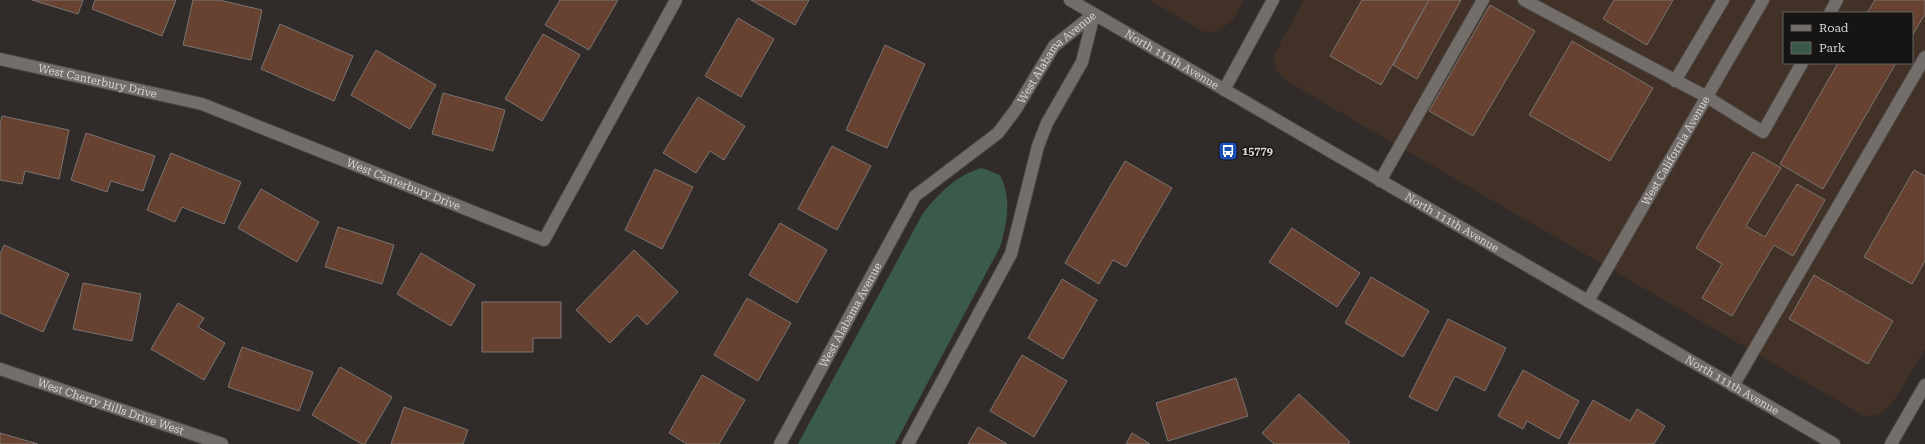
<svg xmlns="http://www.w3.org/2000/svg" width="1925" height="444" font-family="'Roboto Serif',serif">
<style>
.commercial{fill:#413126;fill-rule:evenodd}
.green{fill:#3a5b4b}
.building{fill:#674231;stroke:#7a7471}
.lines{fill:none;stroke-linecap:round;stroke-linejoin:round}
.lane-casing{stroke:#4b4745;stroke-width:14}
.street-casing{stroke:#4b4745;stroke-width:14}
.secondary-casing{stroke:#4b4745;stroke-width:14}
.lane{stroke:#746e6b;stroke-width:12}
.street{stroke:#746e6b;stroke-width:12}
.secondary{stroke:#746e6b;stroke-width:12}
.labels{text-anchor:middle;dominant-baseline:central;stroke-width:3;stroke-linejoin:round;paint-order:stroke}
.street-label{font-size:11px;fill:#d8d5d4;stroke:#171514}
.poi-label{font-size:11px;font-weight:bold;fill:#d8d5d4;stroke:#171514;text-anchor:start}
</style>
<rect width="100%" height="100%" fill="#312c2a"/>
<g class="commercial">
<path d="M1149 0H1244L1234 19 1219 31 1204 32Z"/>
<path d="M1304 0H1925V349L1892 404 1878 415 1864 416 1288 82 1276 70 1273 57ZM1784 13H1912V63H1784Z"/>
</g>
<path class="green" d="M982 168 1000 175C1012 199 1007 222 1000 247L895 444H798L922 215C936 195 958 174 982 168Z"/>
<g class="building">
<path d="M32 0H83L78 14Z"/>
<path d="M95 0H176L162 36 92 9Z"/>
<path d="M193 0H219L262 10 251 60 183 45Z"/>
<path d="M560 0H618L589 50 545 25Z"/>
<path d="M751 0H809L795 25Z"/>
<path d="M1362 0H1429L1381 85 1330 56Z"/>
<path d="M1429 0H1461L1417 79 1393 65Z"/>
<path d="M1614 0H1673L1647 45 1603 19Z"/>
<path d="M1875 0H1925V14L1912 36V13H1867Z"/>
<path d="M1490 5 1535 31 1473 136 1429 111Z"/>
<path d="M738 18 774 39 741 97 705 76Z"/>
<path d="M280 24 353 56 334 101 261 69Z"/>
<path d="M543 34 580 55 542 121 505 99Z"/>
<path d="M1572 41 1653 88 1610 161 1529 115Z"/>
<path d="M885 45 925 64 887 148 846 130Z"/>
<path d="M376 50 436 85 410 129 351 95Z"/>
<path d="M1838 63H1896L1823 189 1780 164Z"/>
<path d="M443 93 505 110 493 151 432 134Z"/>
<path d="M698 97 745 126 724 160 710 151 696 173 663 153Z"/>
<path d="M2 116 69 130 59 179 25 171 22 184 0 180V125Z"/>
<path d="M86 133 155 156 143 191 111 181 107 192 71 180Z"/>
<path d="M832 146 871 166 837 230 798 209Z"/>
<path d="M1753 152 1781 168 1746 226 1765 237 1797 184 1825 200 1793 256 1774 245 1732 316 1702 298 1722 264 1696 248Z"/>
<path d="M171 153 241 182 224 224 182 207 175 222 147 210Z"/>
<path d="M1125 161 1172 188 1126 267 1113 260 1099 284 1065 263Z"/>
<path d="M655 169 693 187 662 249 625 230Z"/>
<path d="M1914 170 1925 176V261L1912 284 1864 257Z"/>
<path d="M261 189 319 222 297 262 238 228Z"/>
<path d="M780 223 827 250 797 303 749 275Z"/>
<path d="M338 227 394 245 382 284 325 267Z"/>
<path d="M1292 228 1360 273 1337 307 1269 262Z"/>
<path d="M4 245 69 274 43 332 0 313V254Z"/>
<path d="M634 250 678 292 647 325 637 315 610 343 576 310Z"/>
<path d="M421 253 475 285 451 326 397 294Z"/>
<path d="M1814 275 1893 321 1868 364 1789 319Z"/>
<path d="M1371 277 1429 311 1403 357 1345 323Z"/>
<path d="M1062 279 1097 300 1063 359 1028 338Z"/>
<path d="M83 283 141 294 132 341 73 329Z"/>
<path d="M747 298 791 323 758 381 714 355Z"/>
<path d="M482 302H561V338H533V352H482Z"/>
<path d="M178 303 204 318 198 327 225 343 204 380 151 349Z"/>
<path d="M1448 319 1506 348 1485 391 1455 376 1437 411 1409 397Z"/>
<path d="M242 347 313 372 299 411 228 387Z"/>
<path d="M1022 355 1067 381 1034 437 990 411Z"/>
<path d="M340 367 392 397 365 444H362L312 415Z"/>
<path d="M1523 370 1579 401 1559 439 1527 421 1523 429 1498 416Z"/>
<path d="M702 375 745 400 719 444H687L669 433Z"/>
<path d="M1236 378 1248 416 1168 441 1156 403Z"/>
<path d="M1299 394 1350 442 1348 444H1274L1262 433Z"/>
<path d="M1593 400 1630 421 1637 409 1665 426 1654 444H1568Z"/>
<path d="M404 407 468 430 463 444H391Z"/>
<path d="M978 427 1007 444H968Z"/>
<path d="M0 433 38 444H0Z"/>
<path d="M1132 433 1150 444H1126Z"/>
</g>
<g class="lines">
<g class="lane-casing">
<g id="lane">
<path d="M1524 0 1707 97 1763 132 1802 63"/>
<path d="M1830 13 1837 0"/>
<path d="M1675 81 1723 0"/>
<path d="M1380 181 1483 0"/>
<path d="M1733 386 1925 57"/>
</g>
</g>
<g class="street-casing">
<g id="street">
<path id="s1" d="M0 59 202 104 544 240 676 0"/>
<path d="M1224 90 1273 0"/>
<path id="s2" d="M1588 301 1763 0"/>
<path id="s3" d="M0 369 222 444"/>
<path d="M1891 444 1925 385"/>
</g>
</g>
<g class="secondary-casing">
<g id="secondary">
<path id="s4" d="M1070 0 1834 444"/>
<path id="s5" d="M780 444 915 196 998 133 1016 109 1054 46 1094 14"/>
<path d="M908 444 1011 254 1038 146 1047 123 1082 62 1094 14"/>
</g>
</g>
<use href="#lane" class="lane"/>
<use href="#street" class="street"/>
<use href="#secondary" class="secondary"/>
</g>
<defs>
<g id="bus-square" transform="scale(1)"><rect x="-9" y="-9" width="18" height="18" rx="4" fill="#1a4fb4" stroke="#171514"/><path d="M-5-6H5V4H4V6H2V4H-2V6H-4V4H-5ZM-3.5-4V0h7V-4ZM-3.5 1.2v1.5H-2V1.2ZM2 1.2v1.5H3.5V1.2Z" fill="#fff"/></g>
</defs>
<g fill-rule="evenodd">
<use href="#bus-square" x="1228" y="151"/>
</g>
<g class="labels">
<g class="street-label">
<text stroke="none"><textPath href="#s4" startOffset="118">North 111th Avenue</textPath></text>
<text stroke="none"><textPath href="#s5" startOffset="483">West Alabama Avenue</textPath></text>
<text stroke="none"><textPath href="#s1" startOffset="100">West Canterbury Drive</textPath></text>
<text stroke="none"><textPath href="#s2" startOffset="174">West California Avenue</textPath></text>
<text stroke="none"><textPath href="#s1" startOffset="424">West Canterbury Drive</textPath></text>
<text stroke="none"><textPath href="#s4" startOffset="442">North 111th Avenue</textPath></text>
<text stroke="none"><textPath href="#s5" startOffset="147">West Alabama Avenue</textPath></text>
<text stroke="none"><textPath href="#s4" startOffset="766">North 111th Avenue</textPath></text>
<text stroke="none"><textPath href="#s3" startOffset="117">West Cherry Hills Drive West</textPath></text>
</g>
<g class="poi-label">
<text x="1242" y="151">15779</text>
</g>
</g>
<rect x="1783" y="12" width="130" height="52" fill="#171514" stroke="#646261"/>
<rect x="1791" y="25" width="20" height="6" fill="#746e6b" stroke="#646261"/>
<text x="1819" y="32" font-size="12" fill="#d8d5d4">Road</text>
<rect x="1791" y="42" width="20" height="12" fill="#3a5b4b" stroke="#646261"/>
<text x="1819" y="52" font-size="12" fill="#d8d5d4">Park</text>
</svg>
